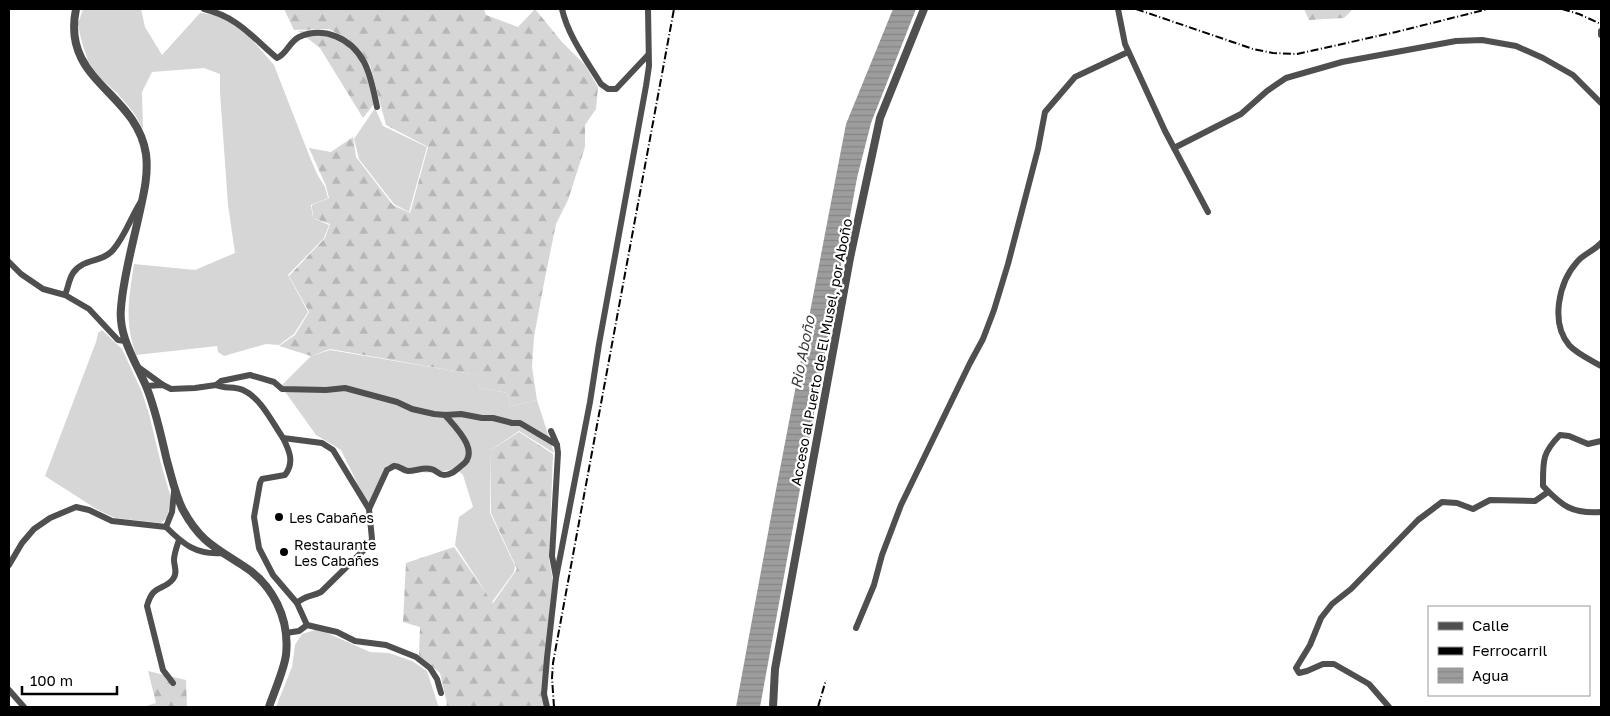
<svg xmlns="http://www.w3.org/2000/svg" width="1610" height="716" font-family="'Golos Text',sans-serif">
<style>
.grass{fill:#d6d6d6}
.forest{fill:url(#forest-firs)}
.water{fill:url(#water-rules)}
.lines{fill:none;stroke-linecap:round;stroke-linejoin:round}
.minor{stroke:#4f4f4f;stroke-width:6}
.tertiary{stroke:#4f4f4f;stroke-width:8}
.rail{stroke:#000;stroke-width:2;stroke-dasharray:8 2.5 1 2.5;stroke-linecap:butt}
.poi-dot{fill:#000;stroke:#fff;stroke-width:2}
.labels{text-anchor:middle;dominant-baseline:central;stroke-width:4.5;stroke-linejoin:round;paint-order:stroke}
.street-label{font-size:14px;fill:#000;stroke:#fff}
.poi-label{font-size:14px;fill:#000;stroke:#fff;text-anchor:start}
.water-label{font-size:15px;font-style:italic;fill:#3e3e3e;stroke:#fff}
</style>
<defs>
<pattern id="forest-firs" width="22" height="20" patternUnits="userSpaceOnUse" patternTransform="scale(1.25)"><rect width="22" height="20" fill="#d6d6d6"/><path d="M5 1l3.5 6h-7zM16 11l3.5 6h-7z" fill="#b6b6b6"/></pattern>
<pattern id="water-rules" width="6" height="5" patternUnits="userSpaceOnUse" patternTransform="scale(1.25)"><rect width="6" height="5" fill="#9d9d9d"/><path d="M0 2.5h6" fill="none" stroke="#858585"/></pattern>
</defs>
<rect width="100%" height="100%" fill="#fff"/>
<g class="grass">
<path d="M83 9H141L145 27 162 55 200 13 220 15 242 28 274 65 309 155 317 174 325 187 328 198 311 205 313 218 329 225 324 238 288 275 308 312 294 334 279 345 266 344 224 356 218 352 217 346 136 355C124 321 129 298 134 264L195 270 235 253 228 205 220 92V74L204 68 152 72 142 92 143 129 134 113 118 94 98 76 88 61 81 39 78 24Z"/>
<path d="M375 108 383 126 427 147 409 212 394 204 359 159 354 139Z"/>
<path d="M102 330 122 349 142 392 149 414 161 464 171 498 167 518 161 523 115 518 98 510 45 476 96 342 98 333Z"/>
<path d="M330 350 478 375 480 388 507 393 511 406 537 400 554 453 519 431 491 450 490 513 515 566 514 572 492 602 455 545 459 517 473 507 463 475 455 468C437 475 412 474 395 464L386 470 370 503H367L341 450 316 435 281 386 311 356Z"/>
<path d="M318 629 370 652 389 653 412 661 427 671 438 705V707H276L292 667 295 645 302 634Z"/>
</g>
<g class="forest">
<path d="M284 9H431L433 10 434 9H484L486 15 518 27 535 9 562 42 585 65 598 87 596 109 585 125V147L568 200 556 224 543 288 534 337 532 367 537 400 511 406 507 393 480 388 477 375 330 349 311 356 279 346 295 335 309 312 289 276 325 238 330 224 313 218 312 205 329 198 326 186 309 148 331 152 353 137 356 157 393 205 410 213 428 147 386 125 370 65 350 40 329 29 294 30Z"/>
<path d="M1304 9H1353L1344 18 1309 20Z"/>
<path d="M329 30 349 41 369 65 373 78V105L363 118 320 48 298 31Z"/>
<path d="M519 432 553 454 549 560 553 580 544 671V707H446L447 704 440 673 419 655 420 627 403 622 406 563 454 547 493 603 517 569 491 513V450Z"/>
<path d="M148 671 186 680 187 707H143L156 703Z"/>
</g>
<path class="water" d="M893 9H916L871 123 857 178 760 707H736L775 495 846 124Z"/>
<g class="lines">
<g class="minor">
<path d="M204 9C238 17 252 37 277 58 287 54 289 42 299 37 324 26 351 38 364 62 371 75 374 93 377 107"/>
<path d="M562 9C568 36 587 61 601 84L608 89H616L648 55"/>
<path d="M1118 9 1125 44 1165 131 1208 212"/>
<path d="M1601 31V35"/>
<path d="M1174 148 1241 114 1267 91 1286 78 1342 62 1456 41 1482 40 1516 46 1543 58 1573 75 1601 103"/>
<path d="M1601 243C1594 251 1583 254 1577 262 1559 282 1550 322 1569 345 1577 354 1591 360 1601 366"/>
<path d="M9 262 21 274 43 289 65 295 89 309 118 340 125 341"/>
<path d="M65 295C68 288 69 279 73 273 83 258 102 263 113 250 126 235 131 216 142 200"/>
<path d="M138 367 163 385"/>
<path d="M216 385C225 389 234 386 243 390 261 398 272 422 283 438L322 443 333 450 369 509"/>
<path d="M146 386 163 385 171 389 195 388 216 385 221 381 250 375 274 382 282 389 326 390 345 388 397 402 412 409 434 414 445 415 461 414 482 418H493L512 423H520L557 445"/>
<path d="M551 431 557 445 558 453 552 556 556 577"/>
<path d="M283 438C289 450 295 462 285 475L262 479 260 483 254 517 259 548 273 575 297 603 307 625"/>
<path d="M1601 441 1588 444 1569 436 1560 435C1542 453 1543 461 1543 486 1562 506 1572 514 1601 512"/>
<path d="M166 527C183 544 196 555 222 553"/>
<path d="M9 565 22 543 34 529 50 518 76 507 89 510 112 521 166 527 172 512 174 492"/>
<path d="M297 603C303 596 313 596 321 592L370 544 372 539 369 509 387 470C389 469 392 467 394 466 399 465 403 471 408 471 416 471 423 467 431 469 437 470 438 475 444 475 452 475 456 470 461 466 482 452 455 427 445 415"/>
<path d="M856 628 874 585 882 555 901 505 970 363 983 339 994 310 1008 264 1038 149 1045 112 1075 77 1128 52"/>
<path d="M286 633 299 631 307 625 337 632 355 641 386 645 416 657 430 668 437 679 441 693"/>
<path d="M173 683 163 670 147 606C153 583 164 591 173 579 178 573 174 566 174 560 174 554 177 546 179 540"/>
<path d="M9 690 24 707"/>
<path d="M547 707 544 694 547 658 556 578 590 402 599 344 646 86 649 66 648 9"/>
<path d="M1389 707 1369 684 1334 664H1323L1307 671 1299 673 1296 668 1310 645 1321 618 1332 604 1351 589 1418 520 1442 502 1457 503 1473 509 1490 500 1535 501 1548 492"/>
</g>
<g class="tertiary">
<path d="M76 9C61 82 136 91 146 154 149 178 142 200 137 224 131 251 123 280 121 308 118 336 136 362 146 386 156 410 161 436 167 461 172 478 175 494 183 510 200 541 214 547 242 565 273 584 290 619 286 655 284 670 274 692 269 707"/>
<path d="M773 707 775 669 850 258 880 118 924 9"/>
</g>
<g class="rail">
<path d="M1136 9 1253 49 1273 53 1297 54 1396 32 1488 9"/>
<path d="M1562 9 1579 14 1601 24"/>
<path d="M554 707 552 678 553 663 674 9"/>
<path d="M818 707 826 680"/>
</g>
</g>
<g class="poi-dot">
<circle cx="279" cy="517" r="5"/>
<circle cx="284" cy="552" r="5"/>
</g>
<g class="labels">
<g class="street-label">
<text transform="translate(821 352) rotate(-79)">Acceso al Puerto de El Musel, por Aboño</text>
</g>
<g class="poi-label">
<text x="289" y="517">Les Cabañes</text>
<text x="294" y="544">Restaurante<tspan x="294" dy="16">Les Cabañes</tspan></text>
</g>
<g class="water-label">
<text transform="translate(802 352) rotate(-79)">Rio Aboño</text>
</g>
</g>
<rect width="1610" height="716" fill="none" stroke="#000000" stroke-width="20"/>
<rect x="1428" y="606" width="162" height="90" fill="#ffffff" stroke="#999999"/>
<rect x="1438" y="622" width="25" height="8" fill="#4f4f4f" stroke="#999999"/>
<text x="1472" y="631" font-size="15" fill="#000000">Calle</text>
<rect x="1438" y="647" width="25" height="8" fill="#000000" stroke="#999999"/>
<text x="1472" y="656" font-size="15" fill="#000000">Ferrocarril</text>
<rect x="1438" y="668" width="25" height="15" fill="url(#water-rules)" stroke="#999999"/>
<text x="1472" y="681" font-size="15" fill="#000000">Agua</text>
<path d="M22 686v8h95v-8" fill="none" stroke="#000000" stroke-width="2.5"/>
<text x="30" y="686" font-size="15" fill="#000000" stroke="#ffffff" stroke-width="4" paint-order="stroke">100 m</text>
</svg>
